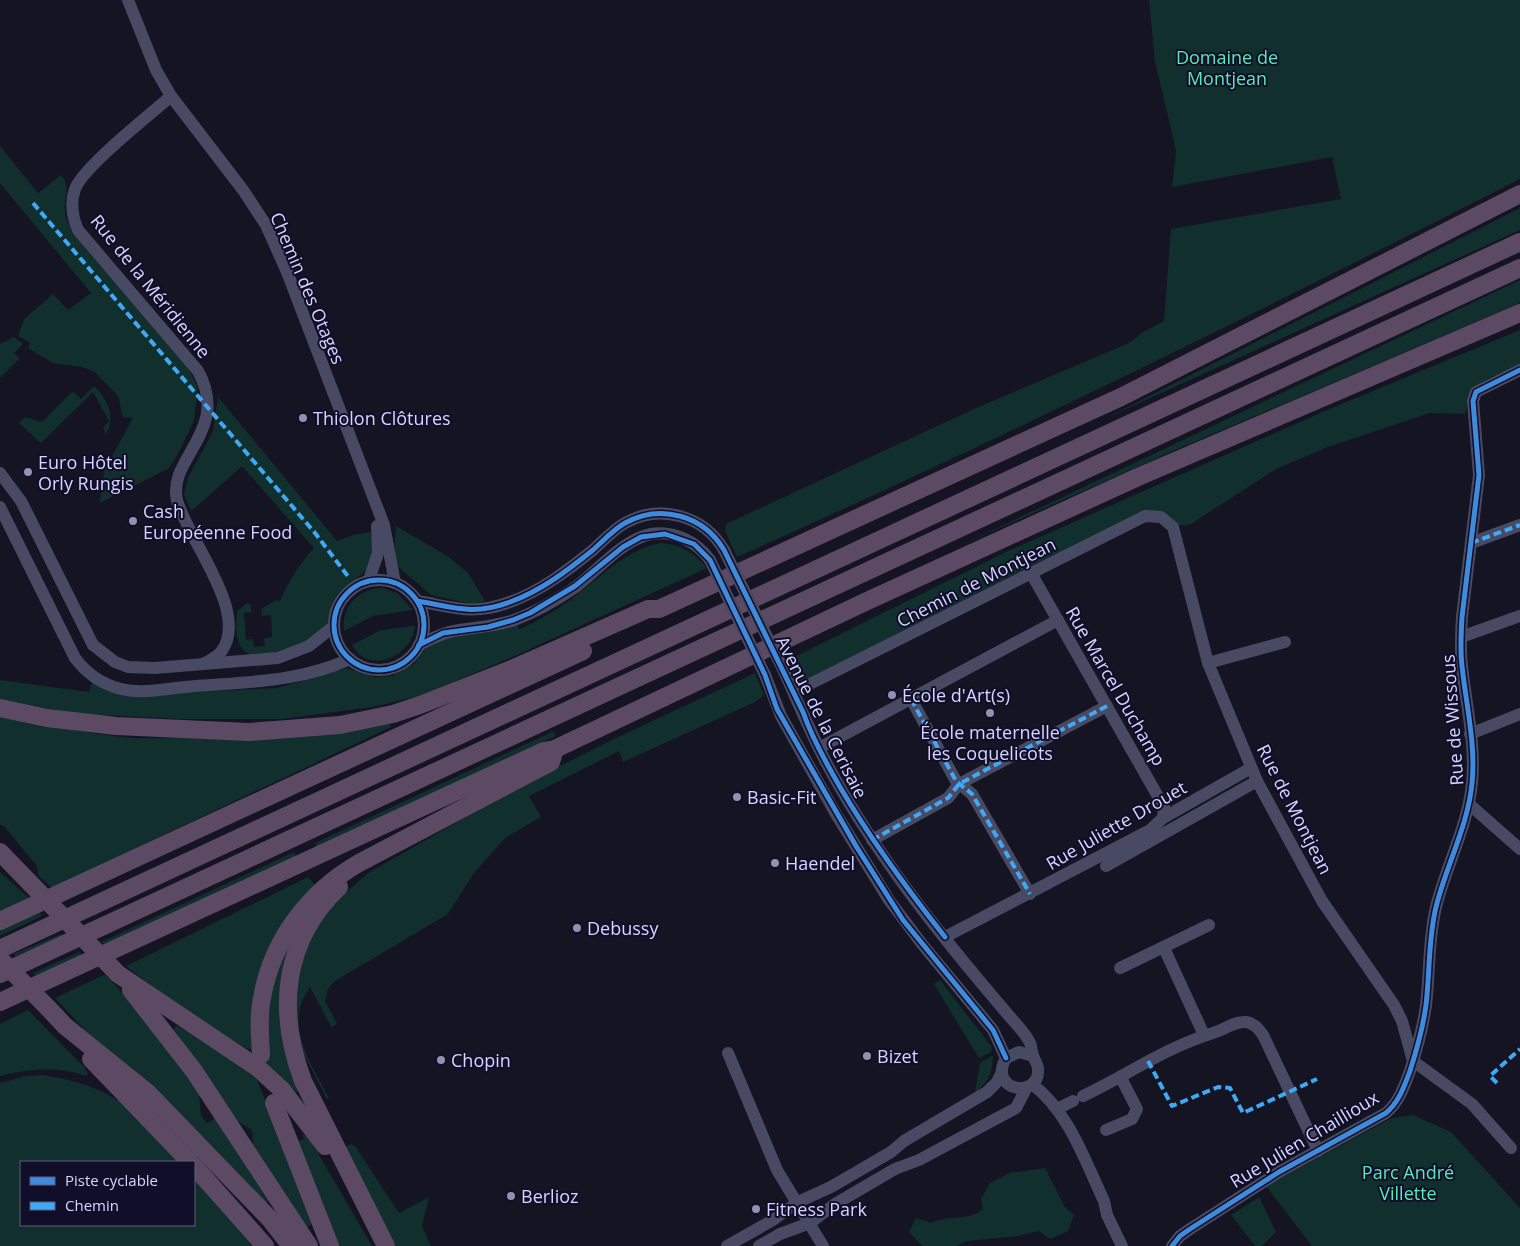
<svg xmlns="http://www.w3.org/2000/svg" width="1520" height="1246" font-family="'Open Sans',sans-serif">
<style>
.green{fill:#112f2c}
.lines{fill:none;stroke-linecap:round;stroke-linejoin:round}
.minor{stroke:#484963;stroke-width:12}
.highway{stroke:#5c4a64;stroke-width:18}
.minor-bridge{stroke:#484963;stroke-width:12}
.highway-bridge{stroke:#5c4a64;stroke-width:18}
.quiet{stroke:#3fa9f5;stroke-width:4;stroke-dasharray:8 4;stroke-linecap:butt}
.cycleway-casing{stroke:#100e28;stroke-width:8}
.cycleway{stroke:#408adc;stroke-width:5}
.poi-dot{fill:#9291b2;stroke:#100e28;stroke-width:2}
.labels{text-anchor:middle;dominant-baseline:central;stroke-width:4;stroke-linejoin:round;paint-order:stroke}
.park-label{font-size:18px;fill:#57e9b7;stroke:#100e28}
.street-label{font-size:18px;fill:#d6d5ff;stroke:#100e28}
.poi-label{font-size:18px;fill:#d6d5ff;stroke:#100e28;text-anchor:start}
</style>
<rect width="100%" height="100%" fill="#151422"/>
<g class="green">
<path d="M1149 0H1520V179C1261 311 1002 439 737 557L725 531 726 524 974 409 1129 343 1143 332 1164 321 1171 229 1341 199 1332 157 1172 187 1176 151 1155 61Z"/>
<path d="M0 146 38 193 61 175C72 186 63 199 65 213 66 219 70 226 72 232L188 368 198 387 194 421 178 454 169 468 100 503 104 471 133 418 123 417 118 396 95 372 82 367 53 363 28 348 30 343 18 336 24 319 53 294 68 310 91 293 0 183Z"/>
<path d="M1520 208V230L1104 419Z"/>
<path d="M1520 280V303L1173 451 953 549Z"/>
<path d="M1520 330V365L1489 378 1472 389 1465 414 1430 413 1328 447 1276 469 1191 524C1171 530 1158 512 1136 518L1031 566 797 685 786 661 1008 551 1327 410Z"/>
<path d="M14 337 23 344 14 353 20 358 0 378V344Z"/>
<path d="M94 386C108 400 116 416 106 435L103 427 109 421 93 392 41 443 19 423 25 417 42 422 73 391 81 399Z"/>
<path d="M218 397 337 541 353 535 371 532C372 543 373 553 370 563 364 578 345 583 336 597 329 608 330 628 320 636 301 650 273 653 251 655 233 647 236 627 237 611L247 603 250 604 252 612 244 613 246 640 253 639 254 647 265 646 264 638 272 637 271 615 262 616 261 609 276 600 280 601C289 581 299 564 314 548L242 466 195 508 191 510 184 495 188 477 213 432Z"/>
<path d="M396 526 449 557 468 573 485 601 471 604 431 595 396 565 394 555Z"/>
<path d="M661 543C682 545 693 552 707 568L517 655 420 696 372 707 282 719H179L83 714 0 701V680L89 692 92 682 125 696 277 688 347 668 375 677 392 676 414 664 425 649 451 636 518 625 519 630C536 621 554 612 570 600 599 579 624 550 661 543Z"/>
<path d="M382 588 397 593 413 610 373 616 344 631C341 606 358 589 382 588Z"/>
<path d="M415 626C412 657 368 676 352 645L381 630Z"/>
<path d="M755 673 764 695 755 702 623 762 619 751 529 796 541 817 505 838 474 873 448 914 335 981 328 989 325 1001 337 1023 332 1028 310 987C282 1026 311 1062 329 1098L327 1099 297 1041 293 1014 300 966 309 938 336 901 368 873 522 785 614 739Z"/>
<path d="M0 715C43 724 87 734 132 738 149 739 167 737 185 738 259 740 317 740 389 721L391 727 52 888 39 876 36 865 4 826 0 825Z"/>
<path d="M554 731 556 736 317 848 315 843Z"/>
<path d="M294 852 296 856 106 945 101 942Z"/>
<path d="M0 872 29 898 0 912Z"/>
<path d="M308 877 316 886 298 904 253 1050 246 1048 186 1013 126 966Z"/>
<path d="M39 912 42 916 0 936V930Z"/>
<path d="M61 934 63 936 16 956 13 954Z"/>
<path d="M288 941 294 945 286 970 302 1091 295 1092 265 1064C261 1015 270 986 288 941Z"/>
<path d="M79 952 83 956 36 977 33 973Z"/>
<path d="M106 974 159 1036 199 1094 201 1116 207 1123 215 1119 268 1201 264 1205 97 1043 55 998Z"/>
<path d="M940 980 992 1047 991 1052 979 1058 934 984Z"/>
<path d="M28 1010 84 1067 88 1074 86 1076C56 1066 31 1069 0 1076V1024Z"/>
<path d="M176 1025C204 1041 236 1055 257 1080L315 1223 307 1227 253 1146 252 1130 234 1119 174 1030Z"/>
<path d="M991 1056H993C992 1072 989 1083 975 1092L980 1063Z"/>
<path d="M43 1075C69 1079 96 1086 119 1101 136 1113 163 1146 179 1162H21V1225H194V1179L255 1246H0V1083L25 1076Z"/>
<path d="M1413 1115 1451 1132 1520 1208V1246H1312L1266 1186 1392 1118Z"/>
<path d="M302 1135 308 1136 372 1246H337L295 1142 304 1139Z"/>
<path d="M351 1144 355 1146 399 1213 429 1197 422 1226 431 1246H396L343 1148Z"/>
<path d="M1045 1168 1065 1207 1074 1215 1068 1231 1050 1239 1039 1231 1018 1236 967 1241 956 1246H922L909 1232 916 1218 931 1223C950 1214 968 1222 983 1209L981 1199 990 1183 1010 1173Z"/>
<path d="M1259 1197 1276 1232 1262 1246H1255L1231 1215Z"/>
</g>
<g class="lines">
<g class="minor">
<path d="M128 0 156 70 171 96 243 190 266 225 287 272 384 525 395 583"/>
<path d="M171 96C150 115 84 166 75 189 70 203 72 216 78 230L198 371C231 431 167 458 177 500 187 539 251 613 221 652 217 657 210 660 205 663"/>
<path d="M0 473 21 501 93 645 115 662 128 667 155 668 278 658 309 646 334 626"/>
<path d="M0 507 75 658C87 674 101 684 121 689 141 694 165 689 185 687 241 682 298 683 350 659"/>
<path d="M1471 543 1520 525"/>
<path d="M1031 573 1164 807 1163 818"/>
<path d="M369 580 378 553 377 526"/>
<circle cx="379" cy="625" r="45"/>
<path d="M417 601C454 607 472 616 510 602 541 591 568 570 593 550 603 541 614 529 625 523 661 503 704 516 724 550"/>
<path d="M1461 637 1520 616"/>
<path d="M419 645C430 640 441 633 454 631 474 627 494 627 514 620 536 612 558 599 577 586 599 569 622 540 651 534 674 530 697 542 710 560"/>
<path d="M1208 663 1285 642"/>
<path d="M782 667C797 700 811 734 828 766 876 855 940 935 1005 1011 1013 1021 1023 1030 1029 1041 1032 1045 1031 1050 1033 1055 1034 1060 1038 1064 1038 1069 1040 1100 987 1091 1006 1058L1019 1052 1033 1056"/>
<path d="M765 675 781 716 836 814 889 900 922 944 993 1030 1006 1058"/>
<path d="M794 692 1145 516 1161 517 1173 527 1208 663 1257 781 1322 901 1394 1005 1402 1021 1413 1061"/>
<path d="M911 699 956 781 972 794 1030 894"/>
<path d="M1470 734 1520 714"/>
<path d="M819 748 1058 620"/>
<path d="M1469 804 1520 849"/>
<path d="M872 840 948 798 959 784 1107 706"/>
<path d="M1106 866 1257 781"/>
<path d="M945 937 1150 830 1163 818 1251 768"/>
<path d="M1164 948 1204 1035"/>
<path d="M1120 968 1209 925"/>
<path d="M728 1053 777 1170 823 1246"/>
<path d="M1413 1061 1472 1104 1511 1148"/>
<path d="M1032 1084C1069 1112 1085 1161 1104 1201L1107 1215 1122 1246"/>
<path d="M1083 1096C1127 1075 1167 1047 1213 1033 1224 1030 1235 1021 1246 1022 1254 1023 1259 1029 1263 1035L1318 1151"/>
<path d="M1057 1109 1073 1101"/>
<path d="M1106 1130 1132 1119 1137 1109 1121 1078"/>
<path d="M727 1246 773 1220 798 1202 831 1187 891 1152 904 1141 987 1092 997 1082 1002 1072"/>
<path d="M759 1246 780 1234 810 1223 835 1204 895 1169 919 1160 1016 1108 1027 1087"/>
<path d="M1172 1246 1180 1236 1190 1229 1279 1172 1386 1113C1399 1102 1404 1087 1410 1071 1417 1049 1423 1028 1426 1005 1430 972 1428 940 1436 907 1446 866 1468 826 1472 783 1476 745 1466 704 1462 666 1460 650 1461 633 1462 617L1479 475 1473 401 1476 392 1520 370"/>
</g>
<g class="highway">
<path d="M0 708 47 718 116 726 249 732 340 725 393 714 420 705 514 668 648 609H659L1121 397 1520 194"/>
<path d="M0 852 30 883"/>
<path d="M339 887C282 941 277 1012 303 1081L386 1246"/>
<path d="M0 921 583 651"/>
<path d="M0 949 1520 242"/>
<path d="M0 974 1520 268"/>
<path d="M118 974 258 1068 282 1090 325 1146"/>
<path d="M131 990 194 1071 309 1246"/>
<path d="M0 1002 544 751 555 749 865 602 1138 477 1520 313"/>
<path d="M48 1008 65 1026 148 1093 269 1218 291 1246"/>
<path d="M261 1055C260 1036 258 1016 262 998 272 940 309 892 359 863L551 762 555 749"/>
<path d="M91 1059 190 1162"/>
<path d="M274 1103 330 1246"/>
<path d="M194 1166 265 1246"/>
</g>
<g class="minor-bridge">
<path d="M724 550 782 667"/>
<path d="M710 560 765 675"/>
</g>
<g class="highway-bridge">
<path d="M30 883 118 974"/>
<path d="M0 959 48 1008"/>
</g>
<g class="quiet">
<path d="M33 203 315 533 350 579"/>
<path d="M1471 543 1520 525"/>
<path d="M911 699 956 781 972 794 1030 894"/>
<path d="M872 840 948 798 959 784 1107 706"/>
<path d="M1148 1061 1172 1106 1218 1087 1230 1088 1243 1113 1317 1079"/>
<path d="M1497 1083 1490 1076 1520 1049"/>
</g>
<g class="cycleway-casing">
<g id="cycleway">
<circle cx="379" cy="625" r="45"/>
<path d="M417 601C454 607 472 616 510 602 541 591 568 570 593 550 603 541 614 529 625 523 661 503 704 516 724 550L803 712C812 738 826 763 840 787 871 840 907 889 945 937"/>
<path d="M419 645 443 633 488 627 513 620 530 613 575 586 623 547 641 537 665 534 694 544 710 560 765 675 777 709 856 846 903 920 993 1030 1006 1058"/>
<path d="M1172 1246 1180 1236 1190 1229 1279 1172 1386 1113C1399 1102 1404 1087 1410 1071 1417 1049 1423 1028 1426 1005 1430 972 1428 940 1436 907 1446 866 1468 826 1472 783 1476 745 1466 704 1462 666 1460 650 1461 633 1462 617L1479 475 1473 401 1476 392 1520 370"/>
</g>
</g>
<use href="#cycleway" class="cycleway"/>
</g>
<g class="poi-dot">
<circle cx="303" cy="418" r="5"/>
<circle cx="28" cy="472" r="5"/>
<circle cx="133" cy="521" r="5"/>
<circle cx="892" cy="695" r="5"/>
<circle cx="990" cy="713" r="5"/>
<circle cx="737" cy="797" r="5"/>
<circle cx="775" cy="863" r="5"/>
<circle cx="577" cy="928" r="5"/>
<circle cx="867" cy="1056" r="5"/>
<circle cx="441" cy="1060" r="5"/>
<circle cx="511" cy="1196" r="5"/>
<circle cx="756" cy="1209" r="5"/>
</g>
<g class="labels">
<g class="park-label">
<text x="1227" y="57">Domaine de<tspan x="1227" dy="21">Montjean</tspan></text>
<text x="1408" y="1172">Parc André<tspan x="1408" dy="21">Villette</tspan></text>
</g>
<g class="street-label">
<text transform="translate(151 286) rotate(51)">Rue de la Méridienne</text>
<text transform="translate(308 288) rotate(67)">Chemin des Otages</text>
<text transform="translate(976 582) rotate(-27)">Chemin de Montjean</text>
<text transform="translate(1116 686) rotate(60)">Rue Marcel Duchamp</text>
<text transform="translate(822 717) rotate(63)">Avenue de la Cerisaie</text>
<text transform="translate(1452 720) rotate(-94)">Rue de Wissous</text>
<text transform="translate(1295 809) rotate(63)">Rue de Montjean</text>
<text transform="translate(1116 825) rotate(-30)">Rue Juliette Drouet</text>
<text transform="translate(1304 1139) rotate(-31)">Rue Julien Chaillioux</text>
</g>
<g class="poi-label">
<text x="313" y="418">Thiolon Clôtures</text>
<text x="38" y="462">Euro Hôtel<tspan x="38" dy="21">Orly Rungis</tspan></text>
<text x="143" y="511">Cash<tspan x="143" dy="21">Européenne Food</tspan></text>
<text x="902" y="695">École d'Art(s)</text>
<text x="990" y="732" text-anchor="middle">École maternelle<tspan x="990" dy="21">les Coquelicots</tspan></text>
<text x="747" y="797">Basic-Fit</text>
<text x="785" y="863">Haendel</text>
<text x="587" y="928">Debussy</text>
<text x="877" y="1056">Bizet</text>
<text x="451" y="1060">Chopin</text>
<text x="521" y="1196">Berlioz</text>
<text x="766" y="1209">Fitness Park</text>
</g>
</g>
<rect x="20" y="1161" width="175" height="65" fill="#100e28" stroke="#5f5e7e"/>
<rect x="30" y="1177" width="25" height="8" fill="#408adc" stroke="#5f5e7e"/>
<text x="65" y="1186" font-size="15" fill="#d6d5ff">Piste cyclable</text>
<rect x="30" y="1202" width="25" height="8" fill="#3fa9f5" stroke="#5f5e7e"/>
<text x="65" y="1211" font-size="15" fill="#d6d5ff">Chemin</text>
</svg>
